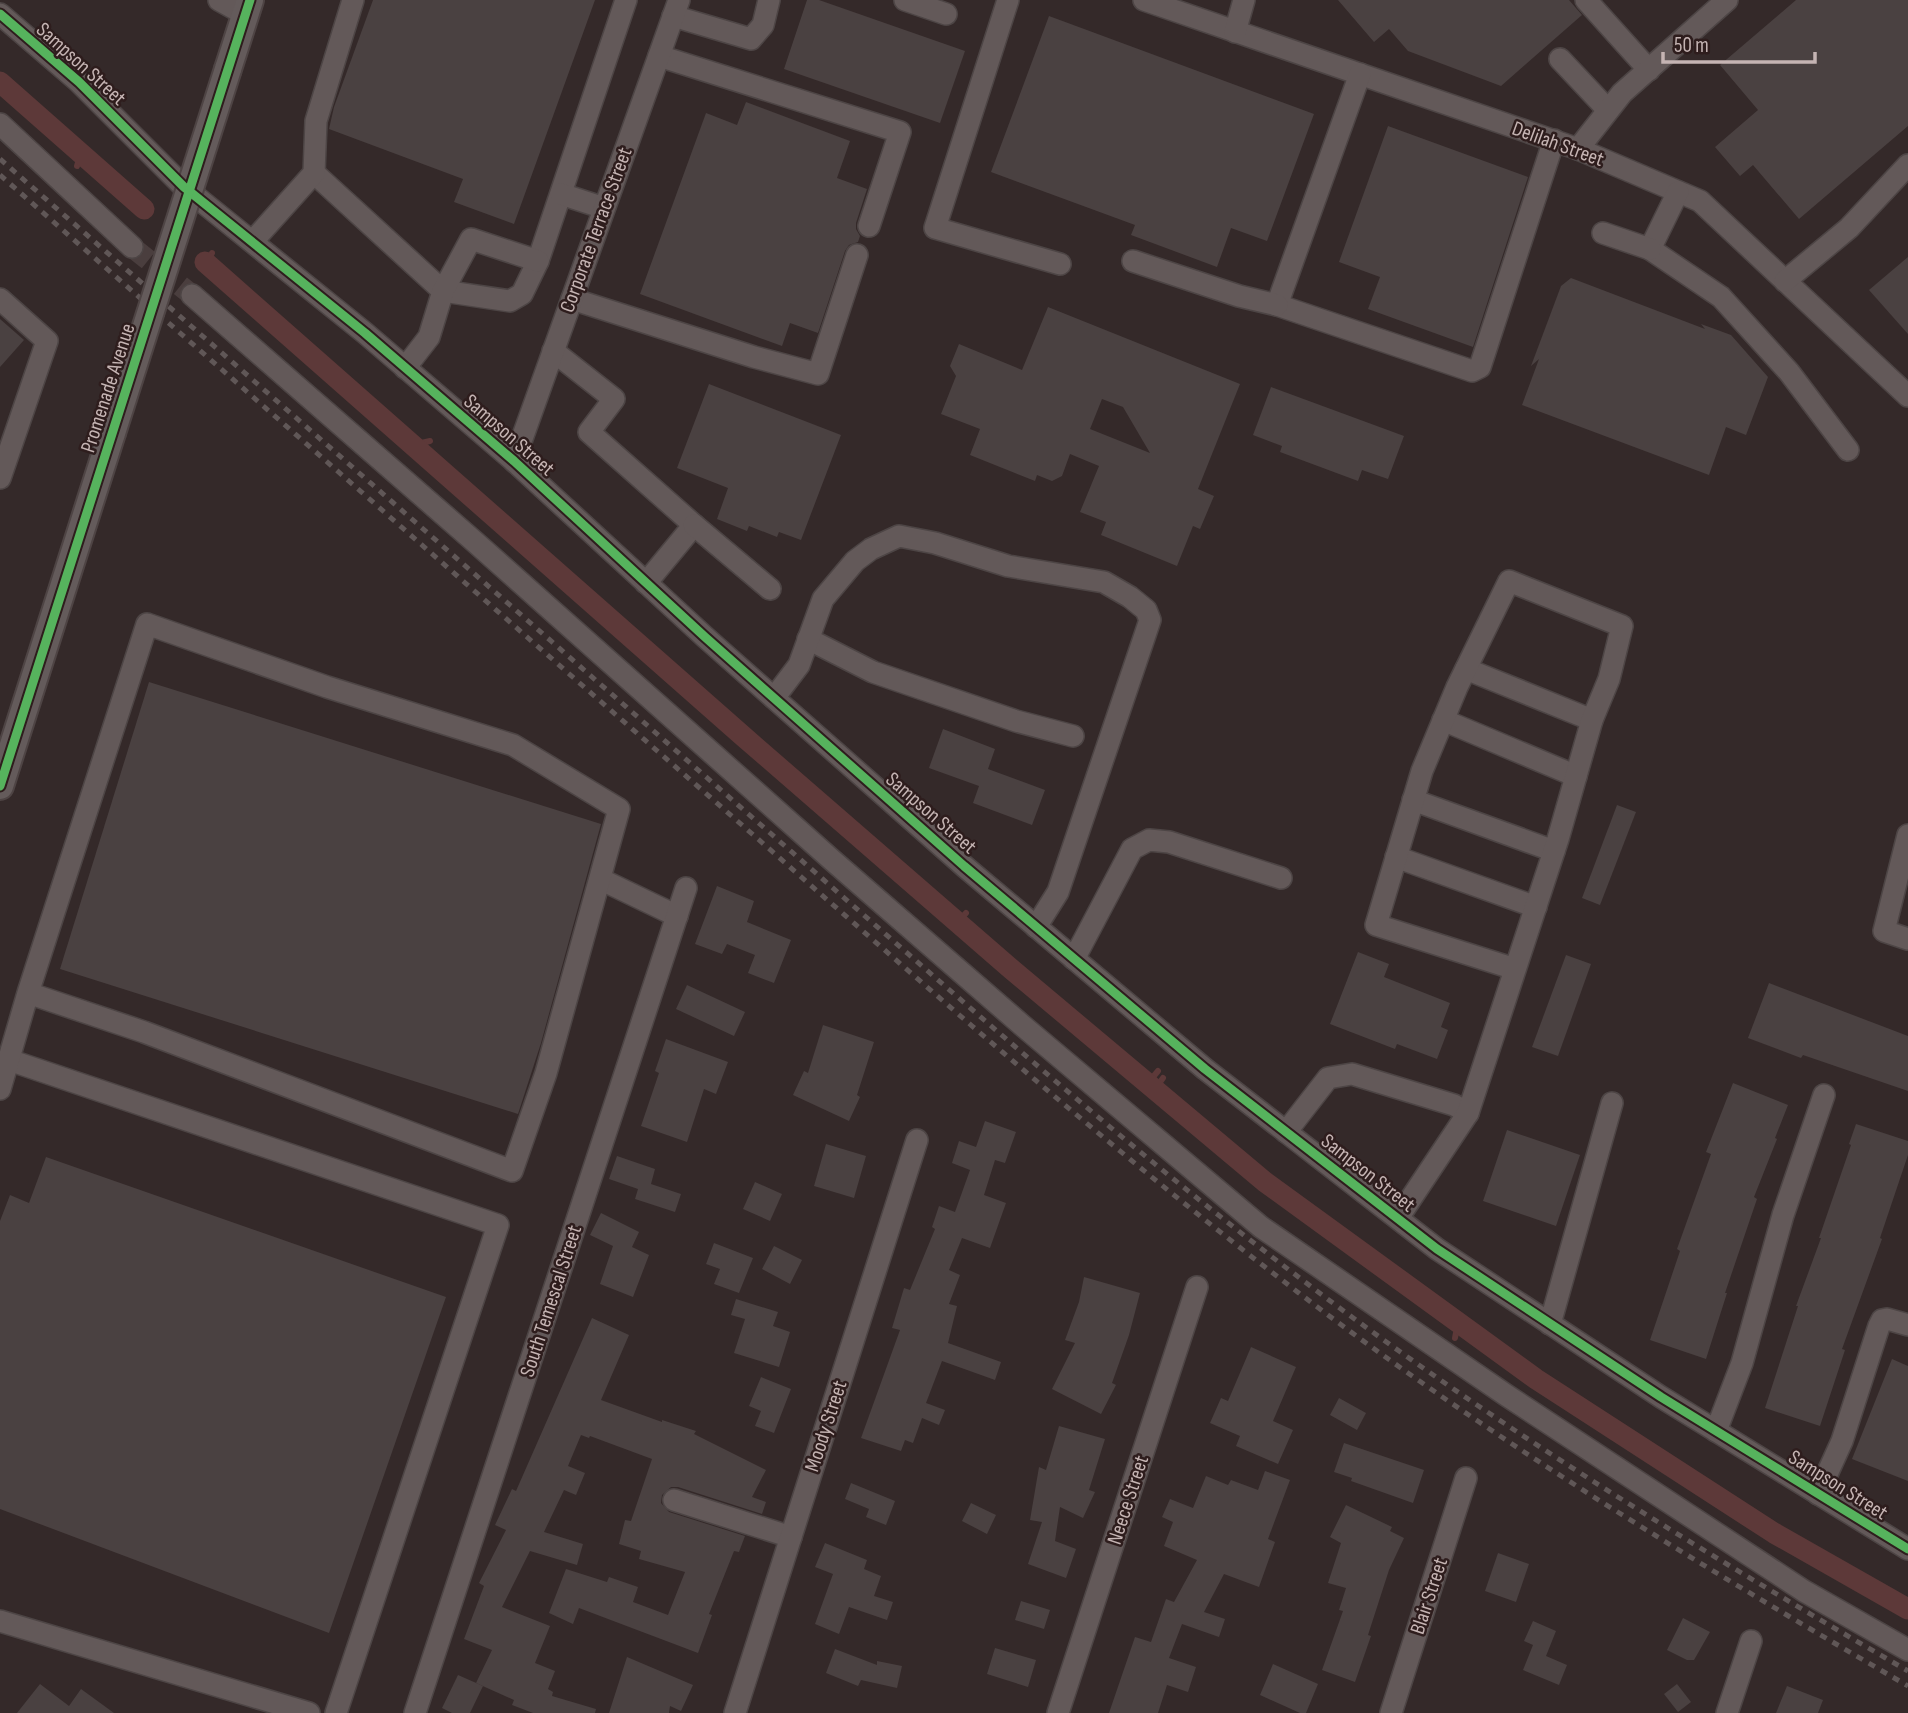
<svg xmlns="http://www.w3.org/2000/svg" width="1908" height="1713" font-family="'Sofia Sans Condensed',sans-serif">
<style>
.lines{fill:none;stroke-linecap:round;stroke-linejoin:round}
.stream{stroke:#5d3939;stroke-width:6}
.canal{stroke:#5d3939;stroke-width:21}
.building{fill:#4a4141;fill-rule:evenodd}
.minor-tunnel{stroke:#4a3e3e;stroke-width:21;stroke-dasharray:21 10;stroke-linecap:butt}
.minor-casing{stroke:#4d4545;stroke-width:24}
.major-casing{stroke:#4e4444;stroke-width:30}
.minor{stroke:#635959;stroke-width:21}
.major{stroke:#645b5b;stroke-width:26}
.rail{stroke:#605757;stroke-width:5;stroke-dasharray:7 7;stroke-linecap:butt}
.major-bridge-casing{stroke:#4e4444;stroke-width:30;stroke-linecap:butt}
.major-bridge{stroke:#645b5b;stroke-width:26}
.cycleway-casing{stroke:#2e1d1d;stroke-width:13}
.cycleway{stroke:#56b35d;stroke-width:9}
.labels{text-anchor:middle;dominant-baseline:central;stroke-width:5;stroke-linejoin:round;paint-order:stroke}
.street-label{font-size:21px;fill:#c5b4b3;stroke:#2e1d1d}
</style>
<rect width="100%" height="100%" fill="#342929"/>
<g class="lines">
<g class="stream">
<path d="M77 166 81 153"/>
<path d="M207 264 212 253"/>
<path d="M413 445 430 441"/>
<path d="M958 922 966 913"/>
<path d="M1148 1083 1158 1071"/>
<path d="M1155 1089 1163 1078"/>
<path d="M1455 1338 1458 1322"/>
</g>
<g class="canal">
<path d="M0 82 144 209"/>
<path d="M205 262 744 737 1010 968 1265 1182 1536 1379 1774 1533 1908 1609"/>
</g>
</g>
<g class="building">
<path d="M373 0H595L514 224 454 202 463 179 329 129 334 107Z"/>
<path d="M807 0H819L965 51 940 123 784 69Z"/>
<path d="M1338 0H1569L1582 15 1501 86 1408 51 1389 29 1374 42Z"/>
<path d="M1796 0H1908V126L1799 219 1753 165 1740 176 1715 147 1758 110 1720 65Z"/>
<path d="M1049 16 1314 114 1267 241 1231 228 1217 267 1131 235 1135 225 991 172Z"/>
<path d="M746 102 850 141 837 178 867 189 856 223V229L860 236 858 242 849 245 845 251 818 333 790 323 782 346 640 294 706 113 737 125Z"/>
<path d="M1388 126 1528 177 1473 347 1368 309 1380 277 1339 262Z"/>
<path d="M1908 257V334L1869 290Z"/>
<path d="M1571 278 1705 329 1701 324 1731 335 1768 377 1746 435 1726 427 1709 475 1522 405 1539 359 1531 366 1561 286Z"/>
<path d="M1048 307 1240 384 1198 489 1214 496 1200 529 1193 526 1177 566 1101 535 1106 522 1080 512 1099 466 1070 454 1062 476 1052 481 1037 475 1035 481 970 455 980 429 941 414 956 376 950 366 959 344 1022 370ZM1102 399 1123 407 1150 453 1090 429Z"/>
<path d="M0 319 24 340 0 367Z"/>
<path d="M709 384 841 435 801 540 779 532 777 537 749 526 747 531 717 519 728 488 677 468Z"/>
<path d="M1271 387 1404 436 1388 479 1362 470 1358 481 1280 452 1282 446 1253 435Z"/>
<path d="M149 682 601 824 541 1043 518 1114 60 969Z"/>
<path d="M943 729 995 749 988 769 1045 790 1032 825 973 803 979 786 929 768Z"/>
<path d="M1617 805 1636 812 1600 905 1582 898Z"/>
<path d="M717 886 754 901 747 922 791 940 774 983 748 973 755 955 727 944 722 954 695 944Z"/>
<path d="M1358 952 1389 964 1384 977 1450 1003 1441 1027 1448 1030 1437 1059 1397 1044 1395 1049 1330 1024Z"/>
<path d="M1566 955 1591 964 1558 1056 1532 1047Z"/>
<path d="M1769 983 1908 1036V1091L1803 1055 1801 1058 1748 1038Z"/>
<path d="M687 985 745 1012 734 1036 676 1009Z"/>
<path d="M823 1025 874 1042 857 1095 860 1097 849 1121 793 1095 804 1071 808 1073Z"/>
<path d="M666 1039 728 1062 716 1094 704 1089 687 1142 641 1126 659 1073 655 1071Z"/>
<path d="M1733 1083 1788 1105 1775 1138 1777 1139 1754 1197 1757 1199 1725 1293H1727L1706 1359 1650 1340 1680 1251 1677 1249 1711 1154 1706 1152Z"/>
<path d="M985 1121 1016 1132 1005 1163 995 1160 984 1195 1006 1203 990 1248 962 1238 949 1270 960 1275 949 1304 957 1306 948 1343 1001 1362 995 1380 942 1361 926 1403 945 1410 939 1425 922 1418 913 1443 905 1440 901 1451 861 1438 900 1330 892 1328 904 1288 910 1290 935 1229 932 1227 939 1206 955 1212 970 1170 952 1163 959 1141 976 1147Z"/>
<path d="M1856 1124 1908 1141V1155L1880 1238 1882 1239 1842 1349 1845 1350 1820 1426 1765 1408 1798 1306H1796L1821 1238H1819L1851 1145 1849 1144Z"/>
<path d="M1507 1130 1580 1155 1556 1226 1483 1201Z"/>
<path d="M826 1144 866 1156 854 1198 814 1186Z"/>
<path d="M617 1156 655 1169 651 1184 681 1194 675 1212 635 1199 638 1189 609 1179Z"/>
<path d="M46 1157 446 1297 329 1633 0 1509V1221L10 1195 29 1203Z"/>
<path d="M755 1182 782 1194 770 1221 743 1209Z"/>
<path d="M601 1213 639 1232 632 1247 649 1255 633 1297 600 1284 613 1246 590 1235Z"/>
<path d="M714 1243 753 1258 739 1293 714 1284 720 1269 706 1264Z"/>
<path d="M774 1246 802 1260 790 1284 762 1269Z"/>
<path d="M1084 1277 1140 1293 1129 1335 1112 1383 1116 1385 1101 1414 1052 1389 1075 1343 1065 1340 1079 1302Z"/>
<path d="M736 1299 778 1312 773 1326 790 1332 779 1367 734 1353 745 1319 731 1315Z"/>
<path d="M592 1318 629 1335 601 1400 662 1422V1420L696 1431 694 1434 766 1470 752 1497 766 1502 762 1514 678 1487H671L662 1495 661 1503 669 1512 745 1536 739 1552 734 1551 709 1614 712 1615 698 1653 579 1608 573 1624 549 1613 566 1569 607 1582 609 1577 638 1587 633 1602 668 1615 685 1572 639 1559 641 1551 619 1544 625 1520 631 1521 652 1459 590 1436 589 1438 581 1435 568 1466 585 1473 576 1495 564 1490 544 1532 583 1544 577 1565 530 1551 502 1607 550 1626 535 1663 555 1671 548 1689 553 1692 552 1696 596 1709 595 1713H533L512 1705 514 1700 476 1683 492 1650 464 1639 484 1586 479 1583 506 1530 495 1525 512 1489 516 1491Z"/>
<path d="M1251 1347 1296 1367 1273 1421 1293 1430 1278 1464 1236 1446 1240 1436 1210 1423 1221 1398 1228 1401Z"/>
<path d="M1892 1359 1908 1366V1481L1852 1459Z"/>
<path d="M761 1377 791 1389 774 1433 755 1426 761 1411 749 1406Z"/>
<path d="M1339 1398 1366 1413 1357 1430 1330 1415Z"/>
<path d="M1059 1426 1105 1439 1089 1490 1095 1492 1083 1518 1060 1507 1055 1541 1076 1549 1066 1578 1028 1564 1042 1522 1030 1520 1039 1467 1046 1470Z"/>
<path d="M1344 1443 1424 1470 1413 1503 1351 1481 1352 1478 1334 1472Z"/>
<path d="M1265 1471 1290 1480 1268 1539 1275 1542 1259 1587 1224 1574 1204 1612 1225 1619 1219 1637 1182 1624 1169 1658 1196 1667 1188 1692 1167 1685 1158 1713H1109L1135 1637 1151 1642 1166 1599 1174 1602 1197 1560 1164 1546 1173 1522 1162 1517 1170 1499 1193 1508 1206 1476 1228 1485 1231 1480 1258 1490Z"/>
<path d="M851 1483 895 1501 886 1525 866 1517 869 1509 845 1499Z"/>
<path d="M971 1503 996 1515 987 1534 962 1521Z"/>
<path d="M1346 1505 1392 1527 1390 1531 1404 1538 1389 1570 1368 1635 1371 1636 1355 1682 1322 1670 1343 1611 1339 1610 1346 1588 1328 1583 1341 1543 1330 1537Z"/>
<path d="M825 1543 867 1560 864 1569 881 1576 874 1596 893 1602 887 1620 849 1607 839 1634 815 1624 833 1574 815 1567Z"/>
<path d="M1498 1553 1529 1564 1516 1602 1485 1591Z"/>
<path d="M1021 1601 1050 1610 1044 1629 1015 1620Z"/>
<path d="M1683 1618 1710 1632 1694 1660H1687L1667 1650Z"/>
<path d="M1533 1621 1556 1631 1546 1656 1567 1665 1559 1685 1523 1670 1533 1645 1524 1641Z"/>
<path d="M995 1648 1036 1660 1028 1687 987 1674Z"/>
<path d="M835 1649 877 1665V1661L902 1666 897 1688 861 1680 858 1686 826 1673Z"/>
<path d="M627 1657 693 1685 681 1711 670 1706 669 1713H609Z"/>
<path d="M1273 1664 1318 1684 1306 1713H1300L1260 1695Z"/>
<path d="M458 1675 483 1686 470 1713H452L442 1708Z"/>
<path d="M40 1684 69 1706 81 1689 114 1713H17Z"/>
<path d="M1677 1684 1691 1702 1678 1712 1664 1694Z"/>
<path d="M1787 1686 1823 1700 1818 1713H1776Z"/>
</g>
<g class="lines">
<path class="minor-tunnel" d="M132 247 192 295"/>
<g class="minor-casing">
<g id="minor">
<path d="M219 0 246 15"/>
<path d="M905 0 946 14"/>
<path d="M1008 0 935 228 1060 264"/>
<path d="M1144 0 1578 149 1700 201 1908 396"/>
<path d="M1586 0 1649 70"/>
<path d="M0 14 79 82 184 187 365 333 514 461 705 637 964 866 1205 1069 1437 1249 1661 1397 1908 1549"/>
<path d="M673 16 751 39 763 25 769 0"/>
<path d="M1235 32 1244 0"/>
<path d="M659 56 900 132 869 226"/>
<path d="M1560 59 1608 110"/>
<path d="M1360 74 1277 305 1472 371 1480 367 1554 140"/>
<path d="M0 124 132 247"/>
<path d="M1578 149 1622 93 1727 0"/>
<path d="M314 173 443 291 510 301 522 294 538 261 626 0"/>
<path d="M1678 192 1650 249 1721 297 1789 372 1848 450"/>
<path d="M561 194 604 208"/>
<path d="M1603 233 1650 249"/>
<path d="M253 241 314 173 316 121 353 0"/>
<path d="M1133 261 1239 296 1277 305"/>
<path d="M1785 281 1849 228 1908 165"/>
<path d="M192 295 475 542 832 860 1023 1026 1261 1227 1506 1395 1804 1591 1908 1650"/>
<path d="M0 299 47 341 0 478"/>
<path d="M572 299 754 357 818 374 857 255"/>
<path d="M553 351 614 399 589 432 694 525 646 583"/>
<path d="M405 368 429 337 443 291 471 239 538 261"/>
<path d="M514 461 679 0"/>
<path d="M694 525 770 589"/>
<path d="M808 639 873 672 1016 721 1073 736"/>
<path d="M1466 669 1592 720"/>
<path d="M774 698 799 665 823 599 855 561 871 549 899 536 935 543 1008 566 1104 582 1130 597 1146 610 1150 620 1145 635 1058 892 1036 927"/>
<path d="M1443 720 1576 776"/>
<path d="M1413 800 1554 851"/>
<path d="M1908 835 1884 931 1908 939"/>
<path d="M1396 857 1536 907"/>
<path d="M600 879 677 916"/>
<path d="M1074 959 1132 849 1149 840 1169 842 1281 878"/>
<path d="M9 1060 498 1225 336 1713"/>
<path d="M0 1089 28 993 147 624 327 687 513 745 619 809 546 1073 512 1171 144 1032 28 993"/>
<path d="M1286 1132 1328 1078 1352 1074 1454 1105 1468 1113"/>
<path d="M1398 1218 1468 1113 1558 839 1592 720 1609 679 1622 626 1509 581 1457 687 1422 771 1376 925 1515 969"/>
<path d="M1550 1324 1612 1103"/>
<path d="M1716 1431 1742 1363 1783 1215 1824 1095"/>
<path d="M1818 1494 1842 1441 1879 1326 1882 1320 1887 1319 1908 1325"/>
<path d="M674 1500 791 1537"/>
<path d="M0 1621 309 1713"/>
<path d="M415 1713 686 888"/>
<path d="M735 1713 917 1140"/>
<path d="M1058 1713 1197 1287"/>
<path d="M1391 1713 1466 1478"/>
<path d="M1727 1713 1751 1641"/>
</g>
</g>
<g class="major-casing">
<g id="major">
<path d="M228 69 250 0"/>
<path d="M0 786 112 433"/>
</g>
</g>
<use href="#minor" class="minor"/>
<use href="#major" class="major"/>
<g class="rail">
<path d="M0 159C246 374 492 589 738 805 923 966 1105 1131 1301 1279 1493 1425 1699 1550 1908 1671"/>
<path d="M0 175C237 383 473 590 710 797 901 964 1089 1133 1291 1287 1485 1436 1696 1563 1908 1686"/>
</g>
<g class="major-bridge-casing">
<path id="major-bridge" d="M112 433 228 69"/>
</g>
<use href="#major-bridge" class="major-bridge"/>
<g class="cycleway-casing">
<g id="cycleway">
<path d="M0 14 79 82 184 187 365 333 514 461 705 637 964 866 1205 1069 1437 1249 1661 1397 1908 1549"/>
<path d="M0 786 250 0"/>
</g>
</g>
<use href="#cycleway" class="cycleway"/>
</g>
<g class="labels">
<g class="street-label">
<text transform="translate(81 64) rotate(42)">Sampson Street</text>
<text transform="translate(1558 144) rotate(20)">Delilah Street</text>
<text transform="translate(596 230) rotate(-70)">Corporate Terrace Street</text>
<text transform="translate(108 388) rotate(-72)">Promenade Avenue</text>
<text transform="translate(509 435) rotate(41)">Sampson Street</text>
<text transform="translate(931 813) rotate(41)">Sampson Street</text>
<text transform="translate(1368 1173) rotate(38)">Sampson Street</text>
<text transform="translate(551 1301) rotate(-72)">South Temescal Street</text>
<text transform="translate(826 1426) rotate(-72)">Moody Street</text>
<text transform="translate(1838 1485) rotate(32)">Sampson Street</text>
<text transform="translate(1128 1500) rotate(-72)">Neece Street</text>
<text transform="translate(1429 1596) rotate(-72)">Blair Street</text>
</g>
</g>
<path d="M1663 52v10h152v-10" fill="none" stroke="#c5b4b3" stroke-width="3.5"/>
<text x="1674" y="52" font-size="21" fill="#c5b4b3" stroke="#2e1d1d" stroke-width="5" paint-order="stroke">50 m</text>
</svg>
